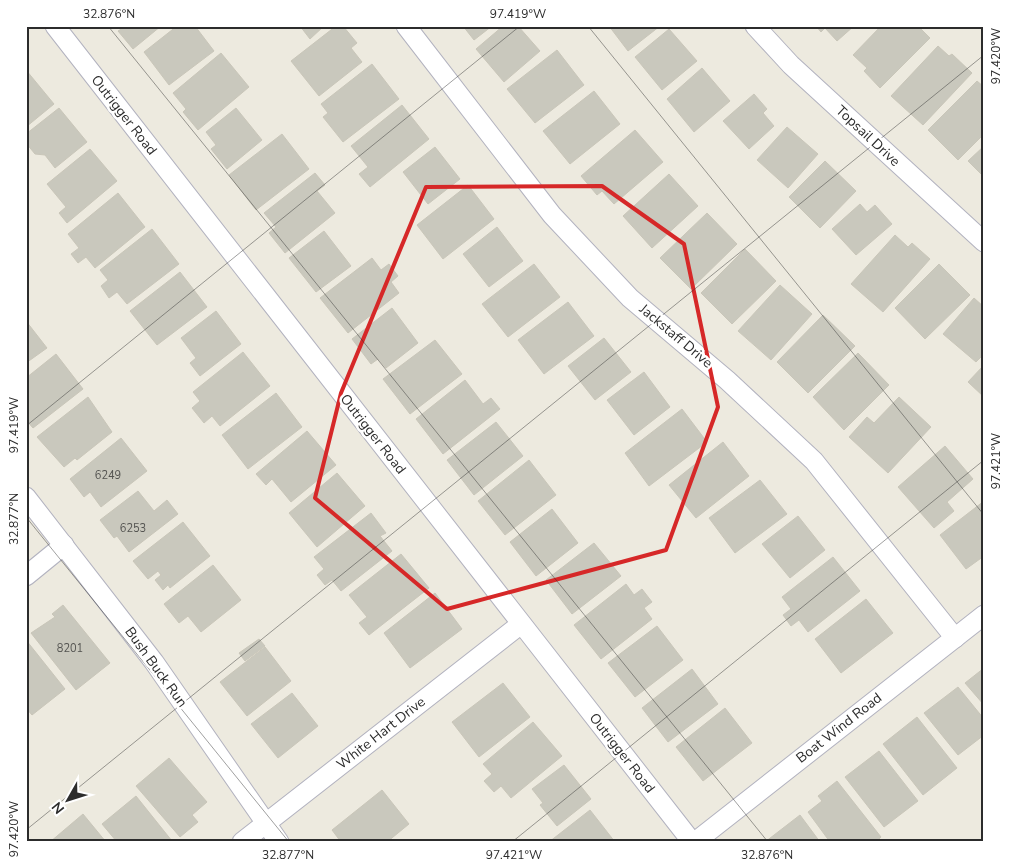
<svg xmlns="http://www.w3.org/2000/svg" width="1010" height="868" font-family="'Nunito Sans',sans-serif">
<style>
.building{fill:#c9c8bd;stroke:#c9c6b9}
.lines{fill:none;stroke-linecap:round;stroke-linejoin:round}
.minor-casing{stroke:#b2b2bf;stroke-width:21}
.minor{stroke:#fff;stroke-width:19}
.marked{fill:none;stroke:#d62828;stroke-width:4;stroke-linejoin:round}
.ticks{fill:none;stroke:#2c2c2c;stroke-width:1;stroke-opacity:0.45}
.labels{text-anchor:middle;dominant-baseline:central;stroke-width:5;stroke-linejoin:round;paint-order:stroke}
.number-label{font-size:11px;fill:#535350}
.street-label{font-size:14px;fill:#2c2c2c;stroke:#fff}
.neatline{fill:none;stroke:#2c2c2c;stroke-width:2}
.ticks-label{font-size:12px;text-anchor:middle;fill:#2c2c2c}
</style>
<rect width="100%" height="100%" fill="#edeadf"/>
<g class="building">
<path d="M121 26H161L133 49 118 31 123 28Z"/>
<path d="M177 26H195L214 51 169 85 144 52Z"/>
<path d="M289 26H324L310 39 300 26Z"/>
<path d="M336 26H343L357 43 351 48 362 62 319 96 291 61Z"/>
<path d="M463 26H492L474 40Z"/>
<path d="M503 26H518L540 51 504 82 476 49Z"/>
<path d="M609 26H660L628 51Z"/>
<path d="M816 26H854L837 41 825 28 821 32Z"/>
<path d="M881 26H918L930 38 880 88 864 71 867 68 853 55Z"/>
<path d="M669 29 697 61 662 90 635 57Z"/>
<path d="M938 46 949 56 952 54 972 73 923 125 891 96Z"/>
<path d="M557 50 584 85 535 123 507 89Z"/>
<path d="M221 53 249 87 198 130 183 112 186 109 173 93Z"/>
<path d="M372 64 399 99 343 142 323 117 328 113 321 104Z"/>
<path d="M702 68 730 101 694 132 667 99Z"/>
<path d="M26 70 54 104 26 127Z"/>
<path d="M977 81 984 87V134L958 160 928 130Z"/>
<path d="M594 91 620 124 570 164 543 131Z"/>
<path d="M754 94 767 109 763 113 774 126 749 149 723 121Z"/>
<path d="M402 105 429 139 370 187 359 174 368 167 351 146Z"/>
<path d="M59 108 87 142 55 168 45 155 35 154 26 143V134Z"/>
<path d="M236 108 262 140 227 169 211 149 216 145 206 132Z"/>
<path d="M787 127 818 154 788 188 757 160Z"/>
<path d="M635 130 663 162 614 204 602 191 597 195 581 176Z"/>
<path d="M282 134 309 169 256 210 229 175Z"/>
<path d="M984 146V177L968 161Z"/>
<path d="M435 147 460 179 428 204 403 172Z"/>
<path d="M90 149 117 181 67 223 59 213 66 207 47 184Z"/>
<path d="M825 161 856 191 820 228 789 197Z"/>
<path d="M315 173 325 185 317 191 335 213 285 253 269 233 276 227 264 213Z"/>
<path d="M669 174 698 206 652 248 623 216Z"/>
<path d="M468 185 494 219 443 259 417 225Z"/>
<path d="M118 193 145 227 95 268 86 257 78 263 71 254 79 248 68 234Z"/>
<path d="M860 204 867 212 875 205 892 224 856 255 832 229Z"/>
<path d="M707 213 737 244 691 289 660 258Z"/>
<path d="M497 227 523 261 489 287 463 254Z"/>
<path d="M152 229 179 264 127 304 117 292 109 298 101 286 108 280 100 270Z"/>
<path d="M324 231 351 266 316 292 289 258Z"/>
<path d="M895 235 908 247 912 243 930 259 883 312 851 284Z"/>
<path d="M745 249 776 281 732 324 701 293Z"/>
<path d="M372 258 381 270 389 264 398 276 391 282 399 293 348 333 320 298Z"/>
<path d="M534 264 560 297 508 337 482 304Z"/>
<path d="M939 264 970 295 925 339 895 308Z"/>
<path d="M180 272 207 307 157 345 130 311Z"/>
<path d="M780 285 812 314 771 360 738 331Z"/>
<path d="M974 298 984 307V354L976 362 943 334Z"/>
<path d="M568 302 594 336 544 374 518 340Z"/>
<path d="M392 308 418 343 386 368 378 359 371 364 352 339Z"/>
<path d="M216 311 241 344 200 376 190 363 196 358 181 338Z"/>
<path d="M823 315 855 346 808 393 777 362Z"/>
<path d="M26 321 47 348 26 363Z"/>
<path d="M604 338 631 372 595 400 568 366Z"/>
<path d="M435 340 462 374 410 414 383 379Z"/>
<path d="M243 352 270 386 220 426 212 416 204 423 192 408 200 401 193 392Z"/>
<path d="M858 353 889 385 844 430 813 397Z"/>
<path d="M56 354 83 389 33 428 26 420V378Z"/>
<path d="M984 365V397L968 382Z"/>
<path d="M644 372 670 407 634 435 607 400Z"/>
<path d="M465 380 483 404 491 398 500 409 443 454 416 419Z"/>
<path d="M276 393 302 427 248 469 222 435Z"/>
<path d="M88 397 112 432 77 460 75 458 64 467 37 437Z"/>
<path d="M899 397 931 427 888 473 849 437 867 417 874 423Z"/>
<path d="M682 409 707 442 649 486 625 453Z"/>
<path d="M496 422 523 456 474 495 447 460Z"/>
<path d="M307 431 336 465 291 502 272 479 266 485 256 474Z"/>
<path d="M121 438 147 471 101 507 90 492 84 497 70 479Z"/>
<path d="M723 442 749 476 696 518 669 485Z"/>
<path d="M945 446 973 479 947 502 954 511 934 528 898 487Z"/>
<path d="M529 460 556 495 505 535 478 501Z"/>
<path d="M337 473 365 506 317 547 289 513Z"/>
<path d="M760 480 787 514 735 553 709 518Z"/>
<path d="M138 491 154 511 167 500 178 514 129 552 117 536 114 538 100 520Z"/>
<path d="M984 501V556L966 569 940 535Z"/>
<path d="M552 509 578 543 536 576 510 542Z"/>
<path d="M371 513 386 533 380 536 392 551 341 591 332 580 325 585 317 575 324 569 314 557Z"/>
<path d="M798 516 825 550 790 578 762 544Z"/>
<path d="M183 522 210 556 170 588 168 585 163 590 155 580 161 575 158 571 148 579 133 561Z"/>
<path d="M594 543 621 576 572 614 546 580Z"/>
<path d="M401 554 429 588 369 635 359 623 367 617 349 595Z"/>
<path d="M833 557 860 591 808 632 799 620 791 626 783 615 791 609 782 597Z"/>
<path d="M213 565 241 600 201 632 188 616 179 623 164 604Z"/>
<path d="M626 584 634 595 642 589 652 602 644 608 652 619 601 659 574 625Z"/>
<path d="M435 593 462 629 410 668 384 633Z"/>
<path d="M866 599 893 633 841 673 815 639Z"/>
<path d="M63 605 110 663 76 690 31 633 55 617 52 614Z"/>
<path d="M657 626 683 660 635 697 608 663Z"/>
<path d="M259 639 265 646 245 661 239 653Z"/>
<path d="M26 640 65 689 32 715 26 708Z"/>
<path d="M265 647 291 681 247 716 220 682Z"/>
<path d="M984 668V705L965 683Z"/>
<path d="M692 669 718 704 668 742 642 708Z"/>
<path d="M503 683 530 717 479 757 452 722Z"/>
<path d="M958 687 984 719V735L958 755 924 713Z"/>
<path d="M292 693 318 726 278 758 251 724Z"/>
<path d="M725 708 752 743 703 781 676 747Z"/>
<path d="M917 717 957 768 923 795 883 744Z"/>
<path d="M533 722 562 756 511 798 501 786 494 792 484 781 492 774 483 764Z"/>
<path d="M879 751 918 801 884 827 845 777Z"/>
<path d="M169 758 207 802 192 815 198 822 180 837 136 786Z"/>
<path d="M564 765 591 799 557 826 540 805 543 803 532 789Z"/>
<path d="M837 781 881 837 876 842H830L808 812 822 801 818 796Z"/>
<path d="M382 790 409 824 387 842H341L332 830Z"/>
<path d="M136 796 172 841 171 842H117L102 824Z"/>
<path d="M590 810 615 842H549Z"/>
<path d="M83 814 106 842H50Z"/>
<path d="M800 815 820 842H765Z"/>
</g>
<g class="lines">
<g class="minor-casing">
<g id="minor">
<path d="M55 26 692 842"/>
<path d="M406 26 552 215 630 298 727 380 814 461 955 638"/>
<path d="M755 26 791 65 984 242"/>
<path d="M26 497 154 662 279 842"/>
<path d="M26 576 64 545"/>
<path d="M242 842 521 624"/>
<path d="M695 842 984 615"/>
</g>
</g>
<use href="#minor" class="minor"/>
</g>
<path class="marked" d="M602 186 684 244 718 407 666 550 447 609 315 498 341 393 426 187Z"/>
<path class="ticks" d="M108 26 768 842M588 26 984 515M26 426 520 26M26 517 289 842M26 830 984 55M512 842 984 460"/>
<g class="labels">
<g class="number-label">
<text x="108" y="475">6249</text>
<text x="133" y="528">6253</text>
<text x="70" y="648">8201</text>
</g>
<g class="street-label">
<text transform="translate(124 115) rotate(52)">Outrigger Road</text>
<text transform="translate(868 136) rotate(43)">Topsail Drive</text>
<text transform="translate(676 336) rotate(40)">Jackstaff Drive</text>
<text transform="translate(373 434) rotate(52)">Outrigger Road</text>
<text transform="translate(156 667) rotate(54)">Bush Buck Run</text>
<text transform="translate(839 728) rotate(-38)">Boat Wind Road</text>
<text transform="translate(381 733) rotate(-38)">White Hart Drive</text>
<text transform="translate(622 753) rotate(52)">Outrigger Road</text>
</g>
</g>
<rect width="1010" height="868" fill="none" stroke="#ffffff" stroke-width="55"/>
<g transform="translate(68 800) rotate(231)" stroke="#ffffff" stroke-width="4" paint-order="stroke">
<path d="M0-4L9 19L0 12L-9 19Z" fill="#2c2c2c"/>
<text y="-8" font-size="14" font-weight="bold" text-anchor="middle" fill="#2c2c2c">N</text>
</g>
<rect x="28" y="28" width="954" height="812" class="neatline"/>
<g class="ticks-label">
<text x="109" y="18">32.876°N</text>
<text x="518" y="18">97.419°W</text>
<text transform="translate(996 56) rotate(-90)" y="4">97.420°W</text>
<text transform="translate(14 425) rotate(-90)" y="4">97.419°W</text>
<text transform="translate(996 461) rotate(-90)" y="4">97.421°W</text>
<text transform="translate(14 519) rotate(-90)" y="4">32.877°N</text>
<text transform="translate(14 829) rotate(-90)" y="4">97.420°W</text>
<text x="288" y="859">32.877°N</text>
<text x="514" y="859">97.421°W</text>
<text x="767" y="859">32.876°N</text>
</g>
</svg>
